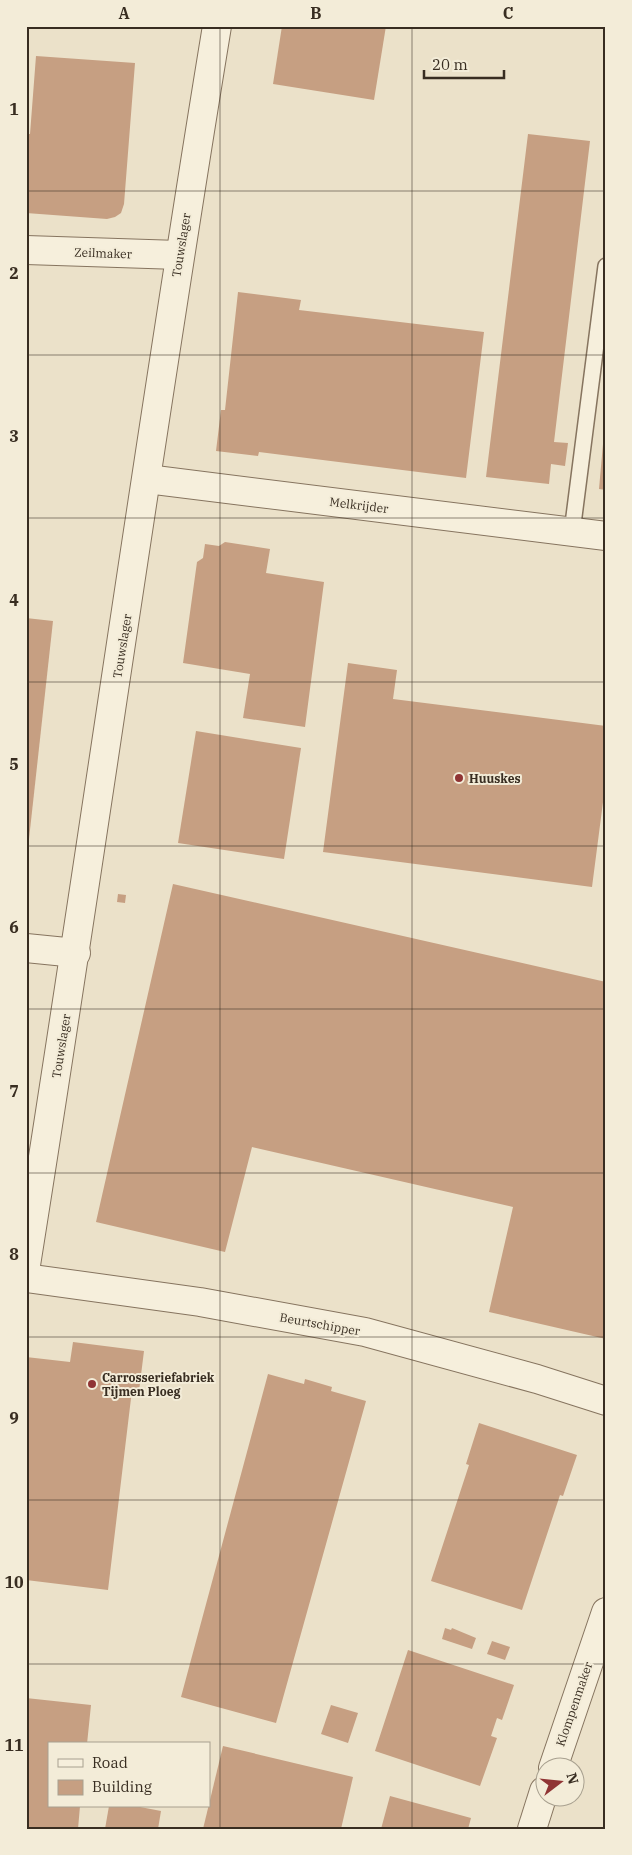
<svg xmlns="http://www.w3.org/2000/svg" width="632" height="1855" font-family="'IBM Plex Serif',serif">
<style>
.building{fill:#c69f82}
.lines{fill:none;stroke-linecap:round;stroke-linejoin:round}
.service-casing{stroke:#86745f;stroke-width:18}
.minor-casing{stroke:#86745f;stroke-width:30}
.service{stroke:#f6efdc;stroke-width:15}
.minor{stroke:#f6efdc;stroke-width:28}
.grid{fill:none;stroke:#382d21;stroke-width:1;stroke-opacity:0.55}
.poi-dot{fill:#903434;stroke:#f3ecd8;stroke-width:2}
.labels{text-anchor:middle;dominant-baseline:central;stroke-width:4;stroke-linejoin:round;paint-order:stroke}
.street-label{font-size:12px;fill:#382d21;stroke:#f3ecd8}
.poi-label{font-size:12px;font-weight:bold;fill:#382d21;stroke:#f3ecd8;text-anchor:start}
.neatline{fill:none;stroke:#382d21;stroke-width:2}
.grid-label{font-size:16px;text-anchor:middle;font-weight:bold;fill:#382d21}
</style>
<rect width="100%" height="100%" fill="#ebe1c9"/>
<g class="building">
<path d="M282 26H386L374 100 273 84Z"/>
<path d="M36 56 135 63 124 204 121 213 115 217 107 219 26 213V134H30Z"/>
<path d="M528 134 590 141 554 442 568 443 565 466 551 464 549 484 486 477Z"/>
<path d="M238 292 301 300 299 310 484 332 466 478 259 452 258 456 216 451 221 410H225Z"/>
<path d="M603 444H606V490L599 489Z"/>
<path d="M225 542 270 549 266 573 324 582 305 727 243 718 250 674 183 663 197 562 203 558 205 544 219 546Z"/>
<path d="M26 618 53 621 28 848H26Z"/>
<path d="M348 663 397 670 393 699 606 726V779L592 887 323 852Z"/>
<path d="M196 731 301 748 284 859 178 843Z"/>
<path d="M173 884 606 982V1339L489 1312 513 1207 252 1147 225 1252 96 1222Z"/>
<path d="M118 894 126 895 125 903 117 902Z"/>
<path d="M73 1342 144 1351 139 1391 132 1390 108 1590 26 1580V1357L70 1362Z"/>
<path d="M268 1374 304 1384 305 1379 332 1387 331 1391 366 1401 276 1723 181 1697Z"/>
<path d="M479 1423 577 1455 563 1496 560 1495 522 1610 431 1581 469 1465 466 1464Z"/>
<path d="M445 1628 451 1630 452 1628 476 1638 472 1649 442 1639Z"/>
<path d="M492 1641 510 1647 505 1660 487 1654Z"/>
<path d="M408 1650 514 1685 502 1720 497 1718 491 1736 497 1738 480 1786 375 1751Z"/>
<path d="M26 1698 91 1705 87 1744H49V1806H80L78 1829H26Z"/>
<path d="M331 1705 358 1713 348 1743 321 1734Z"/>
<path d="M223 1746 353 1777 341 1829H203Z"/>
<path d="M390 1796 471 1818 468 1829H381Z"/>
<path d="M109 1806H135L161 1811 158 1829H105Z"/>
</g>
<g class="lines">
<g class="service-casing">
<path id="service" d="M572 532 606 266"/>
</g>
<g class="minor-casing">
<g id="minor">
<path d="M26 250 179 255"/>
<path d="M147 479 606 536"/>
<path d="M26 948 76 953"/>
<path d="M26 1265C92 852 149 438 217 26"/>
<path d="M26 1278 200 1302 365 1332 537 1379 606 1401"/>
<path d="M553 1768 606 1612"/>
<path d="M532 1829 544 1791"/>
</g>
</g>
<use href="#service" class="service"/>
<use href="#minor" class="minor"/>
</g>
<path class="grid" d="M220 26V1829M412 26V1829M26 191H606M26 355H606M26 518H606M26 682H606M26 846H606M26 1009H606M26 1173H606M26 1337H606M26 1500H606M26 1664H606"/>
<g class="poi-dot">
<circle cx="459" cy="778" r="5"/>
<circle cx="92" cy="1384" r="5"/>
</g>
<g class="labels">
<g class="street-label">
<text transform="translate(181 245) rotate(-81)">Touwslager</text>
<text transform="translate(103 253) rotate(2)">Zeilmaker</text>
<text transform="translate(359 505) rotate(7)">Melkrijder</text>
<text transform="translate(122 646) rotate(-81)">Touwslager</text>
<text transform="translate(61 1046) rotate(-81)">Touwslager</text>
<text transform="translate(320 1324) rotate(10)">Beurtschipper</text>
<text transform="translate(574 1704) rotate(-71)">Klompenmaker</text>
</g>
<g class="poi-label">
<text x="469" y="778">Huuskes</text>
<text x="102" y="1377">Carrosseriefabriek<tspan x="102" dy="14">Tijmen Ploeg</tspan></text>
</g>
</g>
<rect width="632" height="1855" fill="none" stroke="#f3ecd8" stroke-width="55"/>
<rect x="48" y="1742" width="162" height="65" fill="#f3ecd8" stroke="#a8a08f"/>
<rect x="58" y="1759" width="25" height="8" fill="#f6efdc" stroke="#a8a08f"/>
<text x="92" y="1768" font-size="15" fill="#382d21">Road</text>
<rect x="58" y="1780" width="25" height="15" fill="#c69f82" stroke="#a8a08f"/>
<text x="92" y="1792" font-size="15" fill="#382d21">Building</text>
<g transform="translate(560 1782) rotate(74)"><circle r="24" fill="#f3ecd8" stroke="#a8a08f"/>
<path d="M0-4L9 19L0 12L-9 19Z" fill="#903434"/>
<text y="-8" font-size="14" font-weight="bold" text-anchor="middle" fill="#382d21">N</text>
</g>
<path d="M424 70v8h80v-8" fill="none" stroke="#382d21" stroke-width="2.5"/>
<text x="432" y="70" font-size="15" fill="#382d21" stroke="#f3ecd8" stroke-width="4" paint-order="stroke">20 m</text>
<rect x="28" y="28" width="576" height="1800" class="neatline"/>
<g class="grid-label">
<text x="124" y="19">A</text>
<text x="316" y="19">B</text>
<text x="508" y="19">C</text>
<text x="14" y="115">1</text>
<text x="14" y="279">2</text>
<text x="14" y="442">3</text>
<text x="14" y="606">4</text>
<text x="14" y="770">5</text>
<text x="14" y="933">6</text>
<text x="14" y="1097">7</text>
<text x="14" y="1260">8</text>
<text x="14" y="1424">9</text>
<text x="14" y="1588">10</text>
<text x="14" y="1751">11</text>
</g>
</svg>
